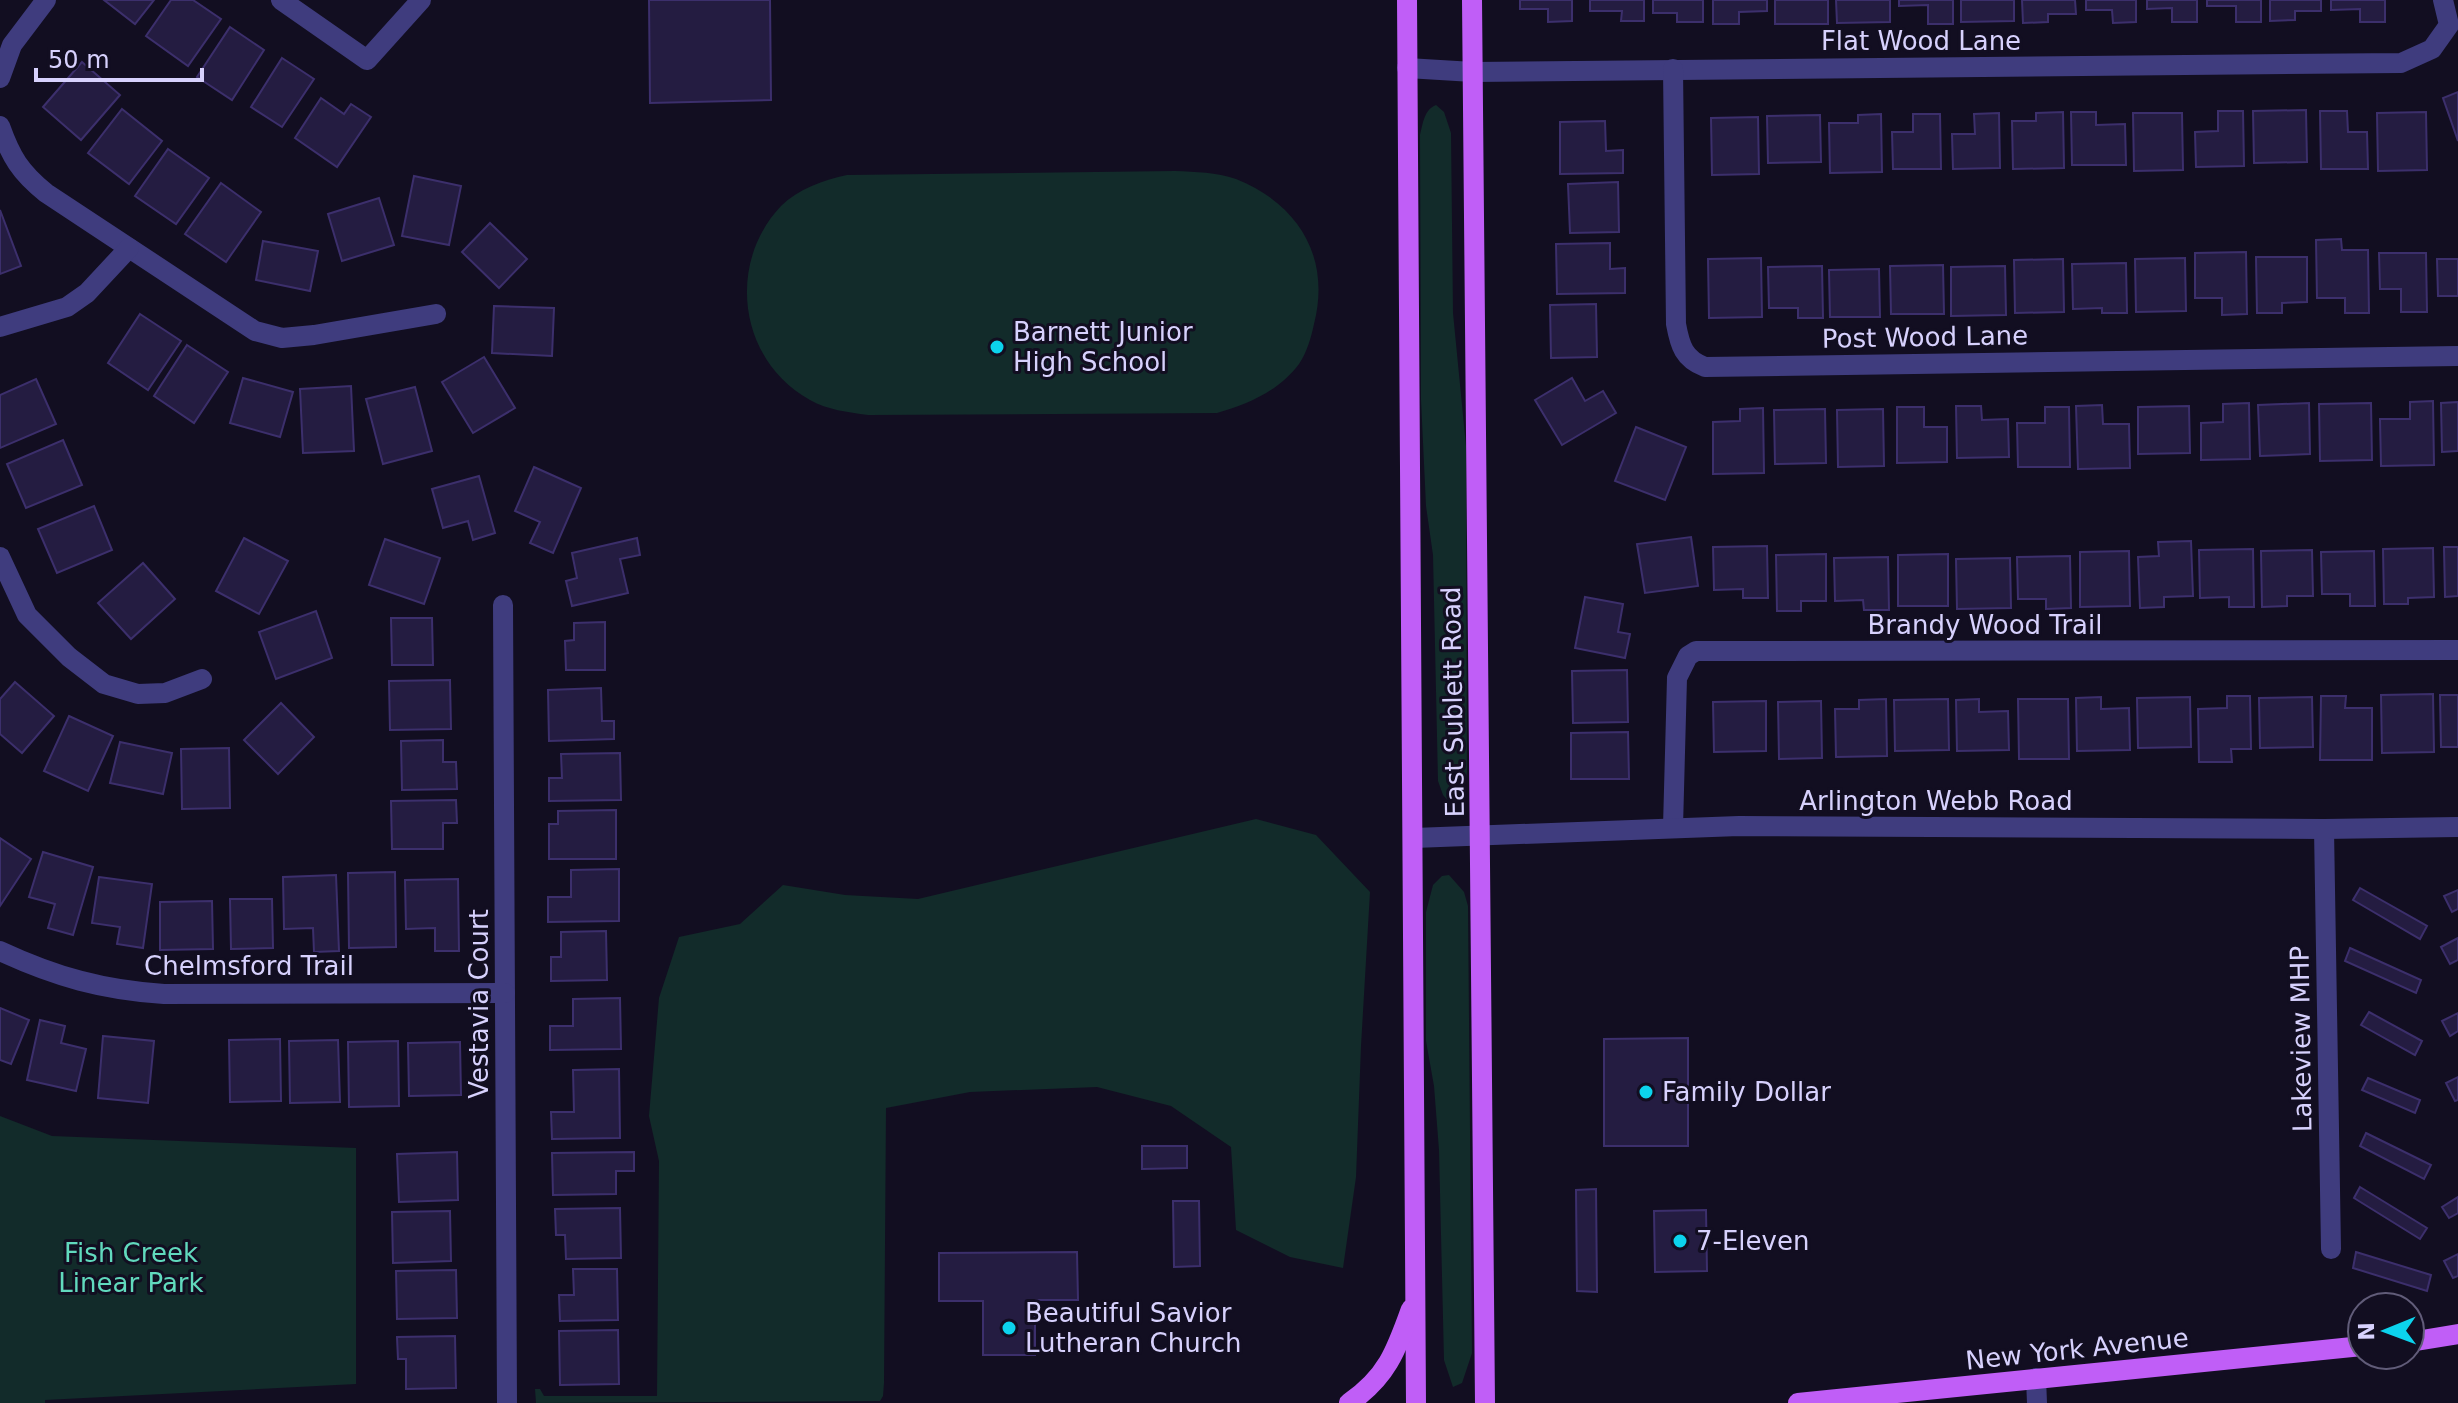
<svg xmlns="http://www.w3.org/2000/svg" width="2458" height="1403" font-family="'DejaVu Sans',sans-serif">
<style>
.green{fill:#122b2a}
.building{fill:#241c41;stroke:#3c2f6c;stroke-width:2}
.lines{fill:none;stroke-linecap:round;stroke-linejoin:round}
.minor{stroke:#3f3c7e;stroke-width:20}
.major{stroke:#c05ef7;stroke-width:20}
.poi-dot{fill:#0cd3ed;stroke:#120e21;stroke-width:3}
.labels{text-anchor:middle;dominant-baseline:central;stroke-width:6;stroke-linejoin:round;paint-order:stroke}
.street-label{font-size:26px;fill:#d7d1fd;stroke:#120e21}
.poi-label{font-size:26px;fill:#d7d1fd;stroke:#120e21;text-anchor:start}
.park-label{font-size:26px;fill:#61d9bd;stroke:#120e21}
</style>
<rect width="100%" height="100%" fill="#120e21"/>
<g class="green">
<path d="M1436 105 1444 112 1451 133 1453 313 1466 446 1467 772C1466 784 1463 791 1457 801L1450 803 1443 795 1438 781 1433 555 1426 506 1421 400 1420 135C1423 123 1424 110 1436 105Z"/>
<path d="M1175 171C1196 172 1216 172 1236 179 1299 204 1331 258 1314 324 1311 338 1307 352 1299 364 1279 391 1248 404 1217 413L868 415C847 412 828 410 810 400 739 361 726 264 781 206 798 189 824 180 847 175Z"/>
<path d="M1256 819 1316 835 1370 892 1361 1046 1356 1177 1343 1268 1290 1257 1236 1230 1231 1147 1171 1106 1097 1087 970 1092 886 1108 884 1383 883 1396 880 1401 536 1403 535 1389H540L544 1396H657L659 1161 649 1116 659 998 679 937 740 924 783 885 845 895 918 899Z"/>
<path d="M1449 875 1464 892 1468 906 1472 1353 1462 1383 1453 1387 1444 1360 1439 1150 1434 1086 1426 1041V912L1433 885 1442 876Z"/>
<path d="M0 1116 52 1136 356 1148V1384L45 1400V1403H0Z"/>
</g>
<g class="building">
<path d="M104 0H154L135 24Z"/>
<path d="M171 0H193L221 19 188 66 146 36Z"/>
<path d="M649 0H770L771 100 650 103Z"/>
<path d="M1520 0H1572V21L1548 22V9H1520Z"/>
<path d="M1590 0H1644V21H1621L1622 11H1590Z"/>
<path d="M1653 0H1703V22H1677V13H1653Z"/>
<path d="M1713 0H1767V11L1739 12V24H1713Z"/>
<rect x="1775" y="0" width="53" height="24"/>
<path d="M1836 0H1890V22L1837 23Z"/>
<path d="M1899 0H1953V24H1928V5L1899 6Z"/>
<path d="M1961 0H2014V21L1961 22Z"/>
<path d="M2022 0H2075L2076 14H2048V22L2023 23Z"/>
<path d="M2086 0H2136V22L2113 23 2112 10H2086Z"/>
<path d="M2147 0H2197V22H2172V8L2147 9Z"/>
<path d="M2207 0H2261V22H2236V6H2207Z"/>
<path d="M2270 0H2321V11H2295V20L2270 21Z"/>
<path d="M2331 0H2385V22H2360V9L2331 10Z"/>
<path d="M230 27 264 50 232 100 197 77Z"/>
<path d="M282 58 314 79 282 127 251 107Z"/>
<path d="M82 62 120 95 81 140 43 107Z"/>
<path d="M2458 92V141L2443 98Z"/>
<path d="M321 98 344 114 351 104 371 117 337 167 295 138Z"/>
<path d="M122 109 162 141 129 184 88 153Z"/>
<path d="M2306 110 2307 162 2254 163 2253 111Z"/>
<path d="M2218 111H2243L2244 166 2196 167 2195 132 2218 131Z"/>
<path d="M2320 111H2347L2348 132H2367L2368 169H2321Z"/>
<path d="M2063 112 2064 168 2013 169 2012 121H2036V113Z"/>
<path d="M2071 112H2096V125L2125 124 2126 165H2072Z"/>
<path d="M2426 112 2427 170 2378 171 2377 113Z"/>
<path d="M1999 113 2000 168 1953 169 1952 134H1975L1974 114Z"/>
<path d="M2133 113H2182L2183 170 2134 171Z"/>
<path d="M1881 114 1882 172 1830 173 1829 123H1858V115Z"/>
<path d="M1913 114H1940L1941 169H1893L1892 132H1913Z"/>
<path d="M1820 115 1821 162 1768 163 1767 116Z"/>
<path d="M1758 117 1759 174 1712 175 1711 118Z"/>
<path d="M1605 121 1606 151 1623 150V173L1560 174V122Z"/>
<path d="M168 149 209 178 176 224 135 196Z"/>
<path d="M414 176 461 186 449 245 402 236Z"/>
<path d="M1618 182 1619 232 1570 233 1568 184Z"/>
<path d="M221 183 261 212 226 262 185 234Z"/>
<path d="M379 198 394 245 342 261 328 214Z"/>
<path d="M0 210 21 266 0 274Z"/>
<path d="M490 223 527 259 499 288 462 252Z"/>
<path d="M2341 239 2342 250H2368L2369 313H2345V298H2317L2316 240Z"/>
<path d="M263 241 318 251 310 291 256 280Z"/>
<path d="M1610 243V269L1625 268V293L1557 294 1556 244Z"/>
<path d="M2246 252 2247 314 2222 315V298H2195V253Z"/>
<path d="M2379 253H2426L2427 312H2401V289H2380Z"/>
<path d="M2256 257H2307V302L2282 303V313H2257Z"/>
<path d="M1761 258 1762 317 1709 318 1708 259Z"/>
<path d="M2185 258 2186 311 2136 312 2135 259Z"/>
<path d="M2063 259 2064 312 2015 313 2014 260Z"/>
<path d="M2437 259H2458V296H2438Z"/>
<path d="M2126 263 2127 313H2102V308L2073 309 2072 264Z"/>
<path d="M1943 265 1944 314H1891L1890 266Z"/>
<path d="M1822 266 1823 318H1798V308H1769L1768 267Z"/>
<path d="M2005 266 2006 315 1951 316V267Z"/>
<path d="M1879 269 1880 317H1830L1829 270Z"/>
<path d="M1596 304 1597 357 1551 358 1550 305Z"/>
<path d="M494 306 554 308 552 356 492 353Z"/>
<path d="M140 314 181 341 148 390 108 363Z"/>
<path d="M187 345 228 372 194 423 154 396Z"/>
<path d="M484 357 515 408 473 433 442 382Z"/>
<path d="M243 378 293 392 280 437 230 423Z"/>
<path d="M1572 378 1585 401 1603 391 1616 413 1562 445 1535 400Z"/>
<path d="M36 379 56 424 0 448V395Z"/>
<path d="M351 386 354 451 303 453 300 389Z"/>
<path d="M415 387 432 451 383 464 366 399Z"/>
<path d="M2433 401 2434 465 2381 466 2380 419H2410V402Z"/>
<path d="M2458 402V451L2442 452 2441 403Z"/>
<path d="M2249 403 2250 459 2201 460V423L2223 422V404Z"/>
<path d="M2309 403 2310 454 2260 456 2258 405Z"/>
<path d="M2371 403 2372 460 2320 461 2319 404Z"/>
<path d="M2102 405 2103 424H2129L2130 468 2078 469 2076 406Z"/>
<path d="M1956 406H1981L1982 420 2008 419 2009 457 1957 458Z"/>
<path d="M2189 406 2190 453 2138 454V407Z"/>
<path d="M1897 407H1924V427H1947V462L1897 463Z"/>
<path d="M2045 407H2069L2070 467H2018L2017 423H2045Z"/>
<path d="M1763 408 1764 473 1713 474V422L1740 421V409Z"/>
<path d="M1825 409 1826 463 1775 464 1774 410Z"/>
<path d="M1883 409 1884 466 1838 467 1837 410Z"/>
<path d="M1636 427 1686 447 1665 500 1615 481Z"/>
<path d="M63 440 82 485 26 508 7 464Z"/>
<path d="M534 467 581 488 553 553 530 543 540 522 515 511Z"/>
<path d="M479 476 495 533 473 540 468 521 443 528 432 489Z"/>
<path d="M94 506 112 550 57 573 38 529Z"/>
<path d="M1691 537 1698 586 1645 593 1637 544Z"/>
<path d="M244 538 288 561 259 614 216 591Z"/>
<path d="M637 538 640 555 620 559 628 593 572 606 566 581 577 578 572 553Z"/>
<path d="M385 539 440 558 424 604 369 585Z"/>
<path d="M2191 541 2193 596 2164 597V607L2140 608 2138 557 2159 556 2158 542Z"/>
<path d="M1767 546 1768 598H1743V589L1714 590 1713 547Z"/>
<path d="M2444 547H2458V596L2445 597Z"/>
<path d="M2433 548 2434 597 2408 598V604H2384L2383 549Z"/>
<path d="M2253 549 2254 607H2229V597L2200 598 2199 550Z"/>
<path d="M2312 550 2313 596H2287V606L2262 607 2261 551Z"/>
<path d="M2129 551 2130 606 2080 607V552Z"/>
<path d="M2374 551 2375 606H2350V594H2322L2321 552Z"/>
<path d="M1826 554V601H1801V611H1777L1776 555Z"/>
<path d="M1948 554V606H1898V555Z"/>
<path d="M2070 556 2071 608 2046 609V599H2018L2017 557Z"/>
<path d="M1888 557 1889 610H1864L1863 600 1835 601 1834 558Z"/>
<path d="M2010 558 2011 608 1957 609 1956 559Z"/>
<path d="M143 563 175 599 131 639 98 603Z"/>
<path d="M1585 597 1623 604 1618 632 1630 634 1625 658 1575 648Z"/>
<path d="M316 611 332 658 276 679 259 632Z"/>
<path d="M391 618H432L433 665H392Z"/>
<path d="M605 622V670H566L565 641 574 640V623Z"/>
<path d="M1627 670 1628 722 1573 723 1572 671Z"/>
<path d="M450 680 451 729 390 730 389 681Z"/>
<path d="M15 682 54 716 22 753 0 734V699Z"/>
<path d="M601 688 602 721H614V739L549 741 548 690Z"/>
<path d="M2433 694 2434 752 2382 753 2381 695Z"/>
<path d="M2440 695H2458V747H2441Z"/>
<path d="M2227 696H2250L2251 749H2231L2232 762H2199L2198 709 2227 708Z"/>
<path d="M2321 696H2346L2345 708H2372V760H2320Z"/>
<path d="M2101 697V709L2129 708 2130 750 2077 751 2076 698Z"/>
<path d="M2190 697 2191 747 2138 748 2137 698Z"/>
<path d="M2312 697 2313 747 2260 748 2259 698Z"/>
<path d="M1886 699 1887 756 1836 757 1835 709H1859V700Z"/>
<path d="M1948 699 1949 750 1895 751 1894 700Z"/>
<path d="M1979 699V712L2008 711 2009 750 1957 751 1956 700Z"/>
<path d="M2018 699H2068L2069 759H2019Z"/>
<path d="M1766 701V751L1714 752 1713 702Z"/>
<path d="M1821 701 1822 758 1779 759 1778 702Z"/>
<path d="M281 703 314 737 278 774 244 740Z"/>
<path d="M69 716 113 736 88 791 44 771Z"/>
<path d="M1628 732 1629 779H1571V733Z"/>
<path d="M443 740V762H456L457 789 402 790 401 741Z"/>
<path d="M120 742 172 753 163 794 110 783Z"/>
<path d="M229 748 230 808 182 809 181 749Z"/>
<path d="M620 753 621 800 549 801V778H562L561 754Z"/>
<path d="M456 800 457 823H443V849H392L391 801Z"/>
<path d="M616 810V859H549V824H558V811Z"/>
<path d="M0 838 31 859 0 906Z"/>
<path d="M43 852 93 867 73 935 48 928 55 904 29 897Z"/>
<path d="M619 869V921L548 922V897H571V870Z"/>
<path d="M395 872 396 947 349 948 348 873Z"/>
<path d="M336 875 339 951 314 952 313 928 284 929 283 877Z"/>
<path d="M99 877 152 884 143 948 117 944 120 927 92 923Z"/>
<path d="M458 879 459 951H435V928L406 929 405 880Z"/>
<path d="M2360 888 2427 926 2420 939 2353 900Z"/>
<path d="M2458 890V909L2452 912 2444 896Z"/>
<path d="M230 899H272L273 948 231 949Z"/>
<path d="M212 901 213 949 160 950V902Z"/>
<path d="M606 931 607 980 551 981V957H561V932Z"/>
<path d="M2458 938V960L2450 964 2441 947Z"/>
<path d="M2350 948 2421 980 2416 993 2345 961Z"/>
<path d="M620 998 621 1049 550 1050V1026H573V999Z"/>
<path d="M0 1008 29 1020 11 1064 0 1060Z"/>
<path d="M2369 1012 2422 1041 2415 1055 2361 1025Z"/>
<path d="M2458 1013V1031L2450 1036 2442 1021Z"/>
<path d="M40 1020 65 1026 61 1043 86 1049 76 1091 27 1080Z"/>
<path d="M103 1036 154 1041 148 1103 98 1098Z"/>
<path d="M1688 1038V1146H1604V1039Z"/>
<path d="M280 1039 281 1101 230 1102 229 1040Z"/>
<path d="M338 1040 340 1102 290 1103 289 1041Z"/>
<path d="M398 1041 399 1106 349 1107 348 1042Z"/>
<path d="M460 1042 461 1095 409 1096 408 1043Z"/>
<path d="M619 1069 620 1138 552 1139 551 1112H574L573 1070Z"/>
<path d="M2458 1077V1100L2455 1101 2446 1083Z"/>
<path d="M2368 1078 2420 1100 2415 1113 2362 1090Z"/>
<path d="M2366 1133 2431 1165 2424 1179 2360 1146Z"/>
<path d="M1142 1146H1187V1168L1142 1169Z"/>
<path d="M457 1152 458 1200 399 1202 397 1154Z"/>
<path d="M634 1152V1171H616V1194L553 1195 552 1153Z"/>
<path d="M2360 1187 2427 1228 2420 1239 2354 1198Z"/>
<path d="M1596 1189 1597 1292 1577 1291 1576 1190Z"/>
<path d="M2458 1197V1213L2449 1218 2442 1207Z"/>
<path d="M1173 1201H1199L1200 1266 1174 1267Z"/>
<path d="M620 1208 621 1258 566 1259 565 1235H556L555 1209Z"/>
<path d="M1706 1210 1707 1271 1655 1272 1654 1211Z"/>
<path d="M450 1211 451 1261 393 1263 392 1212Z"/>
<path d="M1077 1252 1078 1300H1035V1355H983V1301H939V1253Z"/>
<path d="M2356 1252 2431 1275 2427 1291 2353 1268Z"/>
<path d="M2458 1254V1276L2453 1278 2444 1261Z"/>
<path d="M573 1269H617L618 1320 560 1321 559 1295H574Z"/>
<path d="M456 1270 457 1318 397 1319 396 1271Z"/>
<path d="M618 1330 619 1384 560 1385 559 1331Z"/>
<path d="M455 1336 456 1388 406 1389V1359H398L397 1337Z"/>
</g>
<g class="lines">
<g class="minor">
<path d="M281 0 367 60 421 0"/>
<path d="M1407 68 1473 72 2401 63 2432 49 2449 25 2443 0"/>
<path d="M1673 69 1676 324C1680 346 1684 359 1705 367L2458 356"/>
<path d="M0 78 12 45 46 0"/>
<path d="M0 126C11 157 20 172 46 193L255 331 282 338 314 335 436 314"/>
<path d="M0 327 67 307 87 293 129 248"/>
<path d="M0 557 27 615 69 657 104 684 138 694 165 693 202 679"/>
<path d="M503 605 507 1403"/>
<path d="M1673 827 1677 678 1688 656 1696 651 2458 650"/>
<path d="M2324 829 2331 1249"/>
<path d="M1414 838 1739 826 2324 829 2458 827"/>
<path d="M0 951C56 977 103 990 164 994L505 993"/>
<path d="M2036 1378 2037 1403"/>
</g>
<g class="major">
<path d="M1407 0 1416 1403"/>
<path d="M1472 0 1485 1403"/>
<path d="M2410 1342 2458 1334"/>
<path d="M1349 1403C1387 1377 1396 1351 1411 1309"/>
<path d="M1798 1403 2362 1346"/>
</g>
</g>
<g class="poi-dot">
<circle cx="997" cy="347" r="8"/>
<circle cx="1646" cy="1092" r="8"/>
<circle cx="1680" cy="1241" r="8"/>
<circle cx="1009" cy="1328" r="8"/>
</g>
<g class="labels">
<g class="street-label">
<text x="1921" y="41">Flat Wood Lane</text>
<text transform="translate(1925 337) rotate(-1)">Post Wood Lane</text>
<text x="1985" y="625">Brandy Wood Trail</text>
<text transform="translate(1453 702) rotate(-91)">East Sublett Road</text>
<text x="1936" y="801">Arlington Webb Road</text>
<text x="249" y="966">Chelmsford Trail</text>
<text transform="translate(479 1004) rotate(-90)">Vestavia Court</text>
<text transform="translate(2301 1039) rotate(-91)">Lakeview MHP</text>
<text transform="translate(2077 1349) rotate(-6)">New York Avenue</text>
</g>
<g class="poi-label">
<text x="1013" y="332">Barnett Junior<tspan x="1013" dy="30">High School</tspan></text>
<text x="1662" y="1092">Family Dollar</text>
<text x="1696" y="1241">7-Eleven</text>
<text x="1025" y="1313">Beautiful Savior<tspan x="1025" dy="30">Lutheran Church</tspan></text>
</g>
<g class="park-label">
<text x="131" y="1253">Fish Creek<tspan x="131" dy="30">Linear Park</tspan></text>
</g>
</g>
<g transform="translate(2386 1331) rotate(269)"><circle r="38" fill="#120e21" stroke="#615c79" stroke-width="2"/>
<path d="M0-6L14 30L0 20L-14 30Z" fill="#0cd3ed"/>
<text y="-12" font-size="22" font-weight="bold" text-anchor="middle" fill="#d7d1fd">N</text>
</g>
<path d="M36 68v12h166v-12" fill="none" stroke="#d7d1fd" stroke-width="4"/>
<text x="48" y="68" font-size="24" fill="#d7d1fd" stroke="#120e21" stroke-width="6" paint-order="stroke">50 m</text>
</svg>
